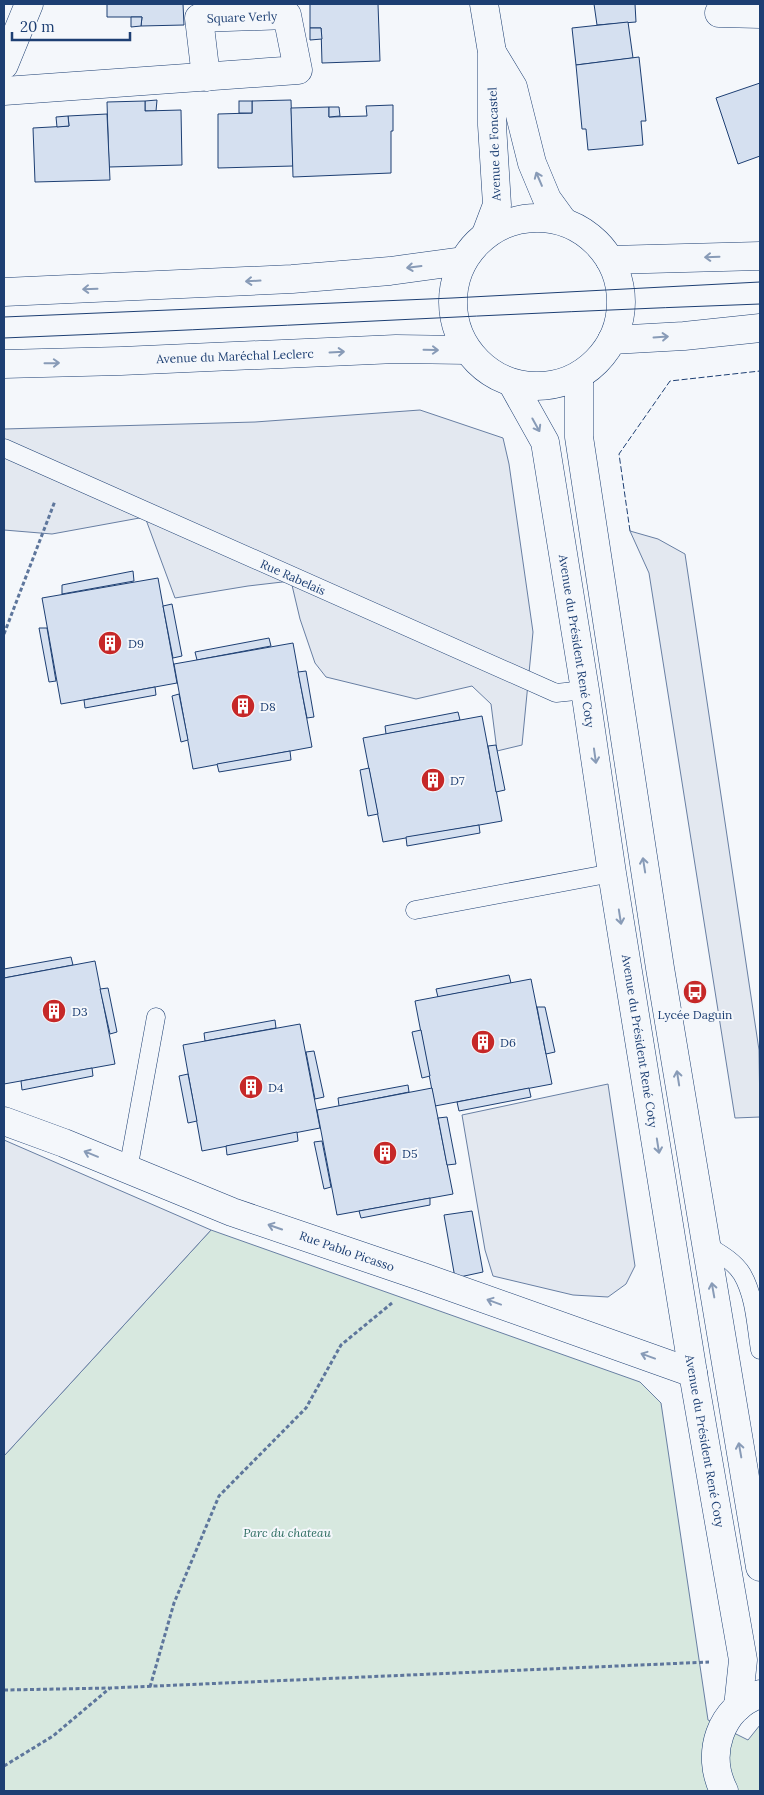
<svg xmlns="http://www.w3.org/2000/svg" width="764" height="1795" font-family="Lora,serif">
<style>
.green{fill:#d7e8df;stroke:#687fa3}
.parking{fill:#e3e8f0;stroke:#687fa3}
.building{fill:#d5e0f0;stroke:#1d3f73}
.lines{fill:none;stroke-linecap:round;stroke-linejoin:round}
.lane-casing{stroke:#1d3f73;stroke-width:19}
.street-casing{stroke:#1d3f73;stroke-width:29}
.secondary-casing{stroke:#1d3f73;stroke-width:29}
.path{stroke:#5e769c;stroke-width:3;stroke-dasharray:4 2.5;stroke-linecap:butt}
.lane{stroke:#f4f7fb;stroke-width:18}
.street{stroke:#f4f7fb;stroke-width:28}
.secondary{stroke:#f4f7fb;stroke-width:28}
.tram{stroke:#1d3f73;stroke-width:1}
.fence{stroke:#1d3f73;stroke-width:1;stroke-dasharray:6 2.5;stroke-linecap:butt}
.oneway{stroke:#889bb7}
.labels{text-anchor:middle;dominant-baseline:central;stroke-width:4;stroke-linejoin:round;paint-order:stroke}
.street-label{font-size:12px;fill:#1d3f73;stroke:#f4f7fb}
.poi-label{font-size:12px;fill:#1d3f73;stroke:#f4f7fb;text-anchor:start}
.park-label{font-size:12px;font-style:italic;fill:#2c6c60;stroke:#f4f7fb}
</style>
<rect width="100%" height="100%" fill="#f4f7fb"/>
<path class="green" d="M211 1230 640 1382 661 1403 708 1720 748 1740 760 1725V1791H4V1456Z"/>
<g class="parking">
<path d="M420 410 503 438 509 464 533 632 522 745 497 751 491 704 472 686 416 699 326 677 315 663 300 619 291 581 248 586 175 598 145 517 52 534 4 530V429L255 422Z"/>
<path d="M630 531 658 539 685 554 759 1050 760 1117 735 1118 649 573Z"/>
<path d="M608 1084 635 1266 626 1284 608 1297 573 1295 493 1276 485 1250 462 1115Z"/>
<path d="M4 1140 211 1230 4 1456Z"/>
</g>
<g class="building">
<path d="M107 4H183L184 25 141 26 142 17H107Z"/>
<path d="M310 4H378L380 61 322 63 321 28H310Z"/>
<path d="M594 4H635L636 22 597 25Z"/>
<path d="M131 17H142L141 26 131 27Z"/>
<path d="M628 22 633 58 576 65 572 28Z"/>
<path d="M310 28H321L322 39 310 40Z"/>
<path d="M639 57 646 121H641L643 145 588 150 586 129H582L576 65Z"/>
<path d="M760 83V156L738 164 716 98Z"/>
<path d="M157 100 156 111H145V101Z"/>
<path d="M291 100 293 166 218 168V114L252 113V101Z"/>
<path d="M145 101V111L181 110 182 165 109 167 107 102Z"/>
<rect x="239" y="101" width="13" height="12"/>
<path d="M393 105V131H391V173L293 177 291 108 329 107V117L367 116 366 106Z"/>
<path d="M329 107H339L340 116 329 117Z"/>
<path d="M107 114 110 180 35 182 33 128 69 126 68 116Z"/>
<path d="M68 116 69 126 57 127 56 117Z"/>
<path d="M133 571 134 581 62 594V585Z"/>
<path d="M158 578 177 683 61 704 42 598Z"/>
<path d="M172 604 182 656 173 658 163 606Z"/>
<path d="M39 628H47L56 681 49 682Z"/>
<path d="M269 638 271 646 197 660 195 652Z"/>
<path d="M293 643 312 747 193 769 174 664Z"/>
<path d="M306 671 314 717 307 718 298 672Z"/>
<path d="M155 687 156 695 85 708 84 700Z"/>
<path d="M179 694 188 740 181 742 172 696Z"/>
<path d="M458 712 460 720 386 734 385 726Z"/>
<path d="M482 716 502 821 383 842 363 738Z"/>
<path d="M496 745 505 790 496 792 488 746Z"/>
<path d="M290 751 291 760 219 772 217 764Z"/>
<path d="M369 768 378 814 368 816 360 770Z"/>
<path d="M479 825 480 833 407 846 406 837Z"/>
<path d="M71 957 73 965 4 978V969Z"/>
<path d="M95 961 115 1064 4 1084V978Z"/>
<path d="M509 975 511 983 438 997 436 989Z"/>
<path d="M531 979 552 1084 435 1106 415 1001Z"/>
<path d="M108 988 117 1032 110 1034 100 989Z"/>
<path d="M537 1007H545L555 1052 546 1054Z"/>
<path d="M275 1020 276 1028 205 1041 204 1033Z"/>
<path d="M300 1024 320 1128 202 1151 183 1045Z"/>
<path d="M421 1030 430 1076 422 1078 412 1032Z"/>
<path d="M314 1051 324 1097 315 1099 306 1052Z"/>
<path d="M92 1068 93 1076 22 1090 21 1081Z"/>
<path d="M188 1074 197 1121 188 1123 179 1076Z"/>
<path d="M408 1085 409 1092 339 1106 338 1098Z"/>
<path d="M432 1088 453 1194 337 1215 317 1110Z"/>
<path d="M529 1088 531 1097 459 1111 457 1102Z"/>
<path d="M447 1117 456 1164 447 1165 438 1118Z"/>
<path d="M297 1132 298 1141 227 1155 226 1146Z"/>
<path d="M322 1141 331 1187 324 1189 314 1142Z"/>
<path d="M430 1198V1205L387 1213 361 1218 359 1211Z"/>
<path d="M472 1211 483 1272 455 1278 444 1215Z"/>
</g>
<g class="lines">
<g class="lane-casing">
<g id="lane">
<path d="M4 448 556 693 585 690"/>
<path d="M415 910 612 873"/>
<path d="M128 1170 156 1017"/>
<path d="M706 1245C719 1253 734 1261 742 1274 755 1296 756 1326 760 1350"/>
</g>
</g>
<g class="street-casing">
<g id="street">
<path d="M719 13 760 14"/>
<path d="M4 65 29 4"/>
<path d="M4 91 298 70 287 15 199 18 206 77"/>
<path d="M579 376V437L595 542 660 968 760 1567"/>
<path d="M512 383 545 442 585 690 612 873 693 1373 743 1660 738 1707"/>
<path d="M4 1121 64 1143 232 1212 423 1277 693 1373"/>
<path d="M724 1791C705 1754 720 1708 760 1694"/>
</g>
</g>
<g class="secondary-casing">
<g id="secondary">
<path d="M484 4 492 52V125L497 205 486 234"/>
<path d="M493 54 513 87 532 163 547 199 563 221"/>
<circle cx="537" cy="302" r="84"/>
<path d="M610 260 760 256"/>
<path d="M4 292 292 279 390 271 463 261"/>
<path d="M612 340 684 336 760 328"/>
<path d="M4 364 121 361 396 349 467 350"/>
</g>
</g>
<g class="path">
<path d="M4 634 55 501"/>
<path d="M150 1687 174 1603 219 1496 306 1408 341 1345 392 1303"/>
<path d="M4 1690 109 1688"/>
<path d="M4 1766 53 1736 110 1688 709 1662"/>
</g>
<use href="#lane" class="lane"/>
<use href="#street" class="street"/>
<use href="#secondary" class="secondary"/>
<g class="tram">
<path d="M4 317 452 298 760 282"/>
<path d="M4 338C256 328 508 313 760 304"/>
</g>
<path class="fence" d="M630 531 619 454 670 381 760 371"/>
</g>
<defs><path id="oneway-shaft" d="M-6 0H5M1.5-3L5.5 0L1.5 3" fill="none" stroke-width="1.6" stroke-linecap="round" stroke-linejoin="round" transform="scale(1.25)"/></defs>
<g class="oneway">
<use href="#oneway-shaft" transform="translate(539 179) rotate(-113)"/>
<use href="#oneway-shaft" transform="translate(712 257) rotate(178)"/>
<use href="#oneway-shaft" transform="translate(414 267) rotate(173)"/>
<use href="#oneway-shaft" transform="translate(253 281) rotate(177)"/>
<use href="#oneway-shaft" transform="translate(90 289) rotate(178)"/>
<use href="#oneway-shaft" transform="translate(661 337) rotate(-4)"/>
<use href="#oneway-shaft" transform="translate(431 350) rotate(1)"/>
<use href="#oneway-shaft" transform="translate(337 352) rotate(-3)"/>
<use href="#oneway-shaft" transform="translate(52 363) rotate(-1)"/>
<use href="#oneway-shaft" transform="translate(536 425) rotate(61)"/>
<use href="#oneway-shaft" transform="translate(595 756) rotate(82)"/>
<use href="#oneway-shaft" transform="translate(644 865) rotate(-99)"/>
<use href="#oneway-shaft" transform="translate(620 917) rotate(81)"/>
<use href="#oneway-shaft" transform="translate(678 1078) rotate(-99)"/>
<use href="#oneway-shaft" transform="translate(658 1146) rotate(81)"/>
<use href="#oneway-shaft" transform="translate(91 1154) rotate(-158)"/>
<use href="#oneway-shaft" transform="translate(275 1227) rotate(-161)"/>
<use href="#oneway-shaft" transform="translate(713 1290) rotate(-100)"/>
<use href="#oneway-shaft" transform="translate(494 1302) rotate(-160)"/>
<use href="#oneway-shaft" transform="translate(648 1356) rotate(-160)"/>
<use href="#oneway-shaft" transform="translate(740 1450) rotate(-100)"/>
</g>
<defs>
<g id="building-disc" transform="scale(1.25)"><circle r="9.5" fill="#c62828" stroke="#f4f7fb"/><path d="M-4-6H4V6H1V3H-1V6H-4ZM-2.5-4.3h1.7v1.8h-1.7ZM.8-4.3h1.7v1.8H.8ZM-2.5-1h1.7V.8h-1.7ZM.8-1h1.7V.8H.8Z" fill="#fff"/></g>
<g id="bus-disc" transform="scale(1.25)"><circle r="9.5" fill="#c62828" stroke="#f4f7fb"/><path d="M-5-6H5V4H4V6H2V4H-2V6H-4V4H-5ZM-3.5-4V0h7V-4ZM-3.5 1.2v1.5H-2V1.2ZM2 1.2v1.5H3.5V1.2Z" fill="#fff"/></g>
</defs>
<g fill-rule="evenodd">
<use href="#building-disc" x="110" y="643"/>
<use href="#building-disc" x="243" y="706"/>
<use href="#building-disc" x="433" y="780"/>
<use href="#bus-disc" x="695" y="992"/>
<use href="#building-disc" x="54" y="1011"/>
<use href="#building-disc" x="483" y="1042"/>
<use href="#building-disc" x="251" y="1087"/>
<use href="#building-disc" x="385" y="1153"/>
</g>
<g class="labels">
<g class="street-label">
<text transform="translate(242 17) rotate(-2)">Square Verly</text>
<text transform="translate(494 144) rotate(-92)">Avenue de Foncastel</text>
<text transform="translate(235 356) rotate(-2)">Avenue du Maréchal Leclerc</text>
<text transform="translate(293 577) rotate(24)">Rue Rabelais</text>
<text transform="translate(577 641) rotate(81)">Avenue du Président René Coty</text>
<text transform="translate(640 1041) rotate(81)">Avenue du Président René Coty</text>
<text transform="translate(347 1251) rotate(19)">Rue Pablo Picasso</text>
<text transform="translate(705 1441) rotate(80)">Avenue du Président René Coty</text>
</g>
<g class="poi-label">
<text x="128" y="643">D9</text>
<text x="260" y="706">D8</text>
<text x="450" y="780">D7</text>
<text x="72" y="1011">D3</text>
<text x="695" y="1014" text-anchor="middle">Lycée Daguin</text>
<text x="500" y="1042">D6</text>
<text x="268" y="1087">D4</text>
<text x="402" y="1153">D5</text>
</g>
<g class="park-label">
<text x="287" y="1532">Parc du chateau</text>
</g>
</g>
<rect width="764" height="1795" fill="none" stroke="#1d3f73" stroke-width="10"/>
<path d="M12 32v8h118v-8" fill="none" stroke="#1d3f73" stroke-width="2.5"/>
<text x="20" y="32" font-size="15" fill="#1d3f73" stroke="#f4f7fb" stroke-width="4" paint-order="stroke">20 m</text>
</svg>
